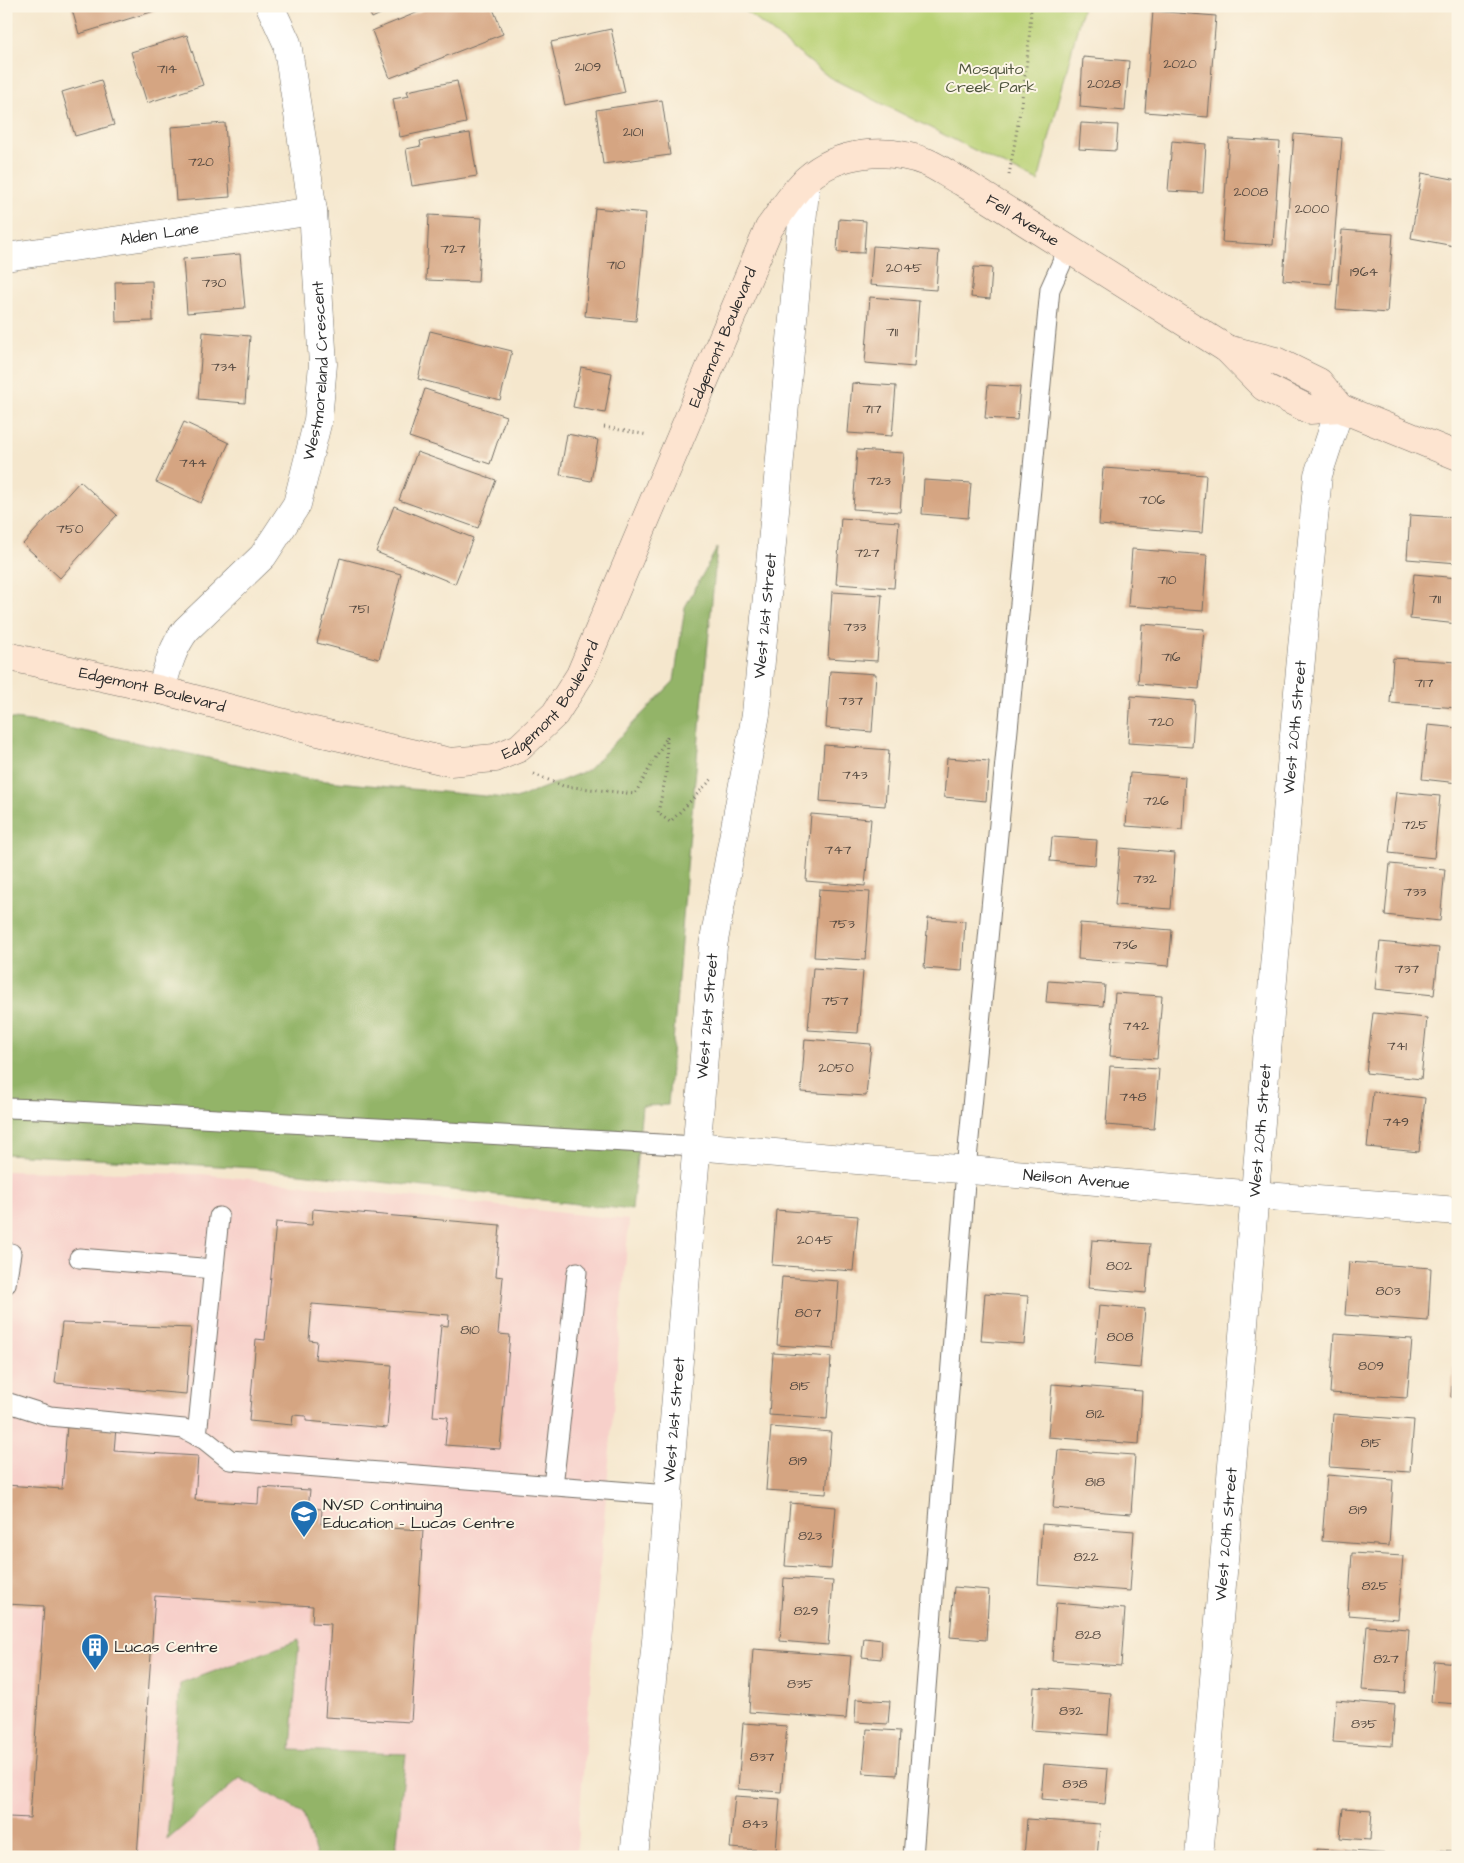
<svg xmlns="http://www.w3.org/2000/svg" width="1464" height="1863" font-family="'Architects Daughter',sans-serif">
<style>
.built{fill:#f7d0ca}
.green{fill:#bad277;stroke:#727e51}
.forest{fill:#93b468;stroke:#5f704a}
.building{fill:#d5a582}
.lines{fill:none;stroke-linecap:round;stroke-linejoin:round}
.lane-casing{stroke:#726d64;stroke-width:21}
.street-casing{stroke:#726d64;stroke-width:29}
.secondary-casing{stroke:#726d64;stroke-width:29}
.path{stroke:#726d64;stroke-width:3;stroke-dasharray:1 4;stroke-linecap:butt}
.lane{stroke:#fff;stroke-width:19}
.street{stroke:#fff;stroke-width:28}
.secondary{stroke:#fde4d0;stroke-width:28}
.labels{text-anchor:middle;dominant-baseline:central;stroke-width:4;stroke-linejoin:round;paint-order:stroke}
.number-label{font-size:14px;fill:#564a41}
.park-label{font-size:16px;fill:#4f553e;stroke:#fcf5e5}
.street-label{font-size:16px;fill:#2b2b2b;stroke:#fcf5e5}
.poi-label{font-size:16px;fill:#2b2b2b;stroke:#fcf5e5;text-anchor:start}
</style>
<rect width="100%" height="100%" fill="#fcf5e5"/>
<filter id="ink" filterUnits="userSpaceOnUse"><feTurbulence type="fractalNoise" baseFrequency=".02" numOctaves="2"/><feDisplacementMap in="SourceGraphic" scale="10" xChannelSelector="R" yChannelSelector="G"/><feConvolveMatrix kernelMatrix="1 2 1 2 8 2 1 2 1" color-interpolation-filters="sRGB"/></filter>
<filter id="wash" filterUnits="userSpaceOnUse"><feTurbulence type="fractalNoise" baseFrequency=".0096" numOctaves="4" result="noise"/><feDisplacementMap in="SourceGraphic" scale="20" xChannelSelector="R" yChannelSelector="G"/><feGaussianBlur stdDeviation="1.12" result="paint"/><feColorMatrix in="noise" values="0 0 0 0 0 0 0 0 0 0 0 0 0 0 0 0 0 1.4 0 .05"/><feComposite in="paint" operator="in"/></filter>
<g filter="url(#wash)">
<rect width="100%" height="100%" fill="#f5e7cd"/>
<path class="built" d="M6 1171 202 1174 629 1220 576 1857H6Z"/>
<path class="green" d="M739 6H1083L1038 182 829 77Z"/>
<g class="forest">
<path d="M717 548 689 843 668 1105 642 1106 632 1210 254 1168 6 1154V718L45 723 306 779 516 799 588 770 674 681 685 607Z"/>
<path d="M299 1640 291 1750 406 1754 396 1850 317 1857 303 1813 240 1778 167 1840 180 1684Z"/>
</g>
<g id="blocks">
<g class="building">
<path d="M71 6H160L161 9 79 34Z"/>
<path d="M366 6H397L372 18Z"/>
<path d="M433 6H492L503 34 390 78 372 31Z"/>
<path d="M1153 11 1216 16 1208 117 1145 112Z"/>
<path d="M611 29 625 92 565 105 551 42Z"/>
<path d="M187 35 203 85 147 103 131 52Z"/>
<path d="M1083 57 1129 61 1125 111 1080 107Z"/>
<path d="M101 80 114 125 75 136 62 92Z"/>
<path d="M457 81 466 123 400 137 393 99 409 96 407 91Z"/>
<path d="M662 100 670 155 603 164 596 110Z"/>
<path d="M225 123 230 197 176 201 171 127Z"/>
<path d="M1081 123 1118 125 1116 151 1079 149Z"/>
<path d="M470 133 477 176 412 186 406 149 421 146 420 141Z"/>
<path d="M1294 134 1342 138 1331 284 1283 280Z"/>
<path d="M1229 139 1280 142 1273 245 1222 242Z"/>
<path d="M1172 141 1206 144 1203 193 1168 191Z"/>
<path d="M1422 173 1458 180V222L1454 246 1411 238Z"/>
<path d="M595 208 646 213 636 321 585 316Z"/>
<path d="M429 215 482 218 478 282 426 280Z"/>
<path d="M839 219 866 221 864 253 837 252Z"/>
<path d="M1342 230 1393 234 1387 313 1336 309Z"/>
<path d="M873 246 939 251 936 290 870 285Z"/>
<path d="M240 254 245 308 187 313 183 259Z"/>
<path d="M974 267 992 268 990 299 971 297Z"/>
<path d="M152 281 153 321 116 322 115 282Z"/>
<path d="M870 297 919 301 914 367 865 363Z"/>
<path d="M430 331 512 351 500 400 418 379Z"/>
<path d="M203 332 250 336 245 403 198 399Z"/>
<path d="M581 367 612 373 605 413 573 407Z"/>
<path d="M852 383 896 386 892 436 848 433Z"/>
<path d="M988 385 1020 387 1017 420 985 418Z"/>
<path d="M425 389 506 416 490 464 409 437Z"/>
<path d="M184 422 229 443 201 503 156 482Z"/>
<path d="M567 434 598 440 591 481 560 475Z"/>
<path d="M857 450 904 453 900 512 853 509Z"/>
<path d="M417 452 496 480 478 528 399 500Z"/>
<path d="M1103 468 1206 475 1202 533 1099 525Z"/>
<path d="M924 480 971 483 968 518 922 514Z"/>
<path d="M80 481 117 515 60 578 23 544Z"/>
<path d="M394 506 473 538 455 584 376 552Z"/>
<path d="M1410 515 1458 518V563L1407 559Z"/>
<path d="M841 518 899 522 894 588 836 584Z"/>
<path d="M1132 549 1207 555 1203 611 1128 606Z"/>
<path d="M340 558 401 574 379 659 317 643Z"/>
<path d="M1414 574 1458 578V624L1410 619Z"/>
<path d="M832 592 882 595 877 661 828 658Z"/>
<path d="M1142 624 1204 629 1199 689 1138 684Z"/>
<path d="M1393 658 1458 662V708L1390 703Z"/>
<path d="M830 671 876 674 872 732 826 728Z"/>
<path d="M1131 696 1195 701 1192 747 1128 743Z"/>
<path d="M1428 725 1458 728V783L1422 779Z"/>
<path d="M824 745 889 750 885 806 820 801Z"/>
<path d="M947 758 989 761 986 801 944 797Z"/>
<path d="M1130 773 1185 777 1182 830 1126 826Z"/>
<path d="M1396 792 1440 796 1434 858 1389 853Z"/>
<path d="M811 814 871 819 865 886 806 881Z"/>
<path d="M1052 837 1097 840 1095 865 1050 861Z"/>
<path d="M1120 848 1175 853 1171 909 1115 905Z"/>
<path d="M1390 864 1445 869 1440 921 1385 915Z"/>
<path d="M819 889 870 892 865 960 814 957Z"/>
<path d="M928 918 965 921 962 971 924 968Z"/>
<path d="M1080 923 1172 930 1169 966 1078 959Z"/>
<path d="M1380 942 1439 948 1434 995 1375 989Z"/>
<path d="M813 968 863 971 858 1033 808 1030Z"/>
<path d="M1048 981 1105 985 1103 1006 1046 1002Z"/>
<path d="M1115 993 1162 996 1157 1059 1110 1056Z"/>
<path d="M1373 1013 1427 1018 1421 1079 1366 1073Z"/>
<path d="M805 1039 871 1044 866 1096 801 1092Z"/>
<path d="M1110 1066 1159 1069 1154 1129 1106 1125Z"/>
<path d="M1373 1092 1425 1098 1419 1152 1367 1147Z"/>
<path d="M313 1209 500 1225 496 1276 503 1277 498 1334 510 1335 500 1449 445 1445 448 1417 433 1416 441 1325 448 1326 449 1315 312 1304 309 1340 317 1341 315 1359 392 1365 387 1428 306 1421V1416L293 1415 292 1425 249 1421 256 1339 265 1340 276 1222 312 1225Z"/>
<path d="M776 1210 858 1216 853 1271 772 1265Z"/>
<path d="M1092 1240 1150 1244 1146 1293 1088 1288Z"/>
<path d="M1349 1262 1431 1268 1428 1321 1345 1315Z"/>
<path d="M782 1277 839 1281 834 1349 777 1345Z"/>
<path d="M985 1293 1028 1296 1024 1344 981 1341Z"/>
<path d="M1099 1305 1145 1309 1140 1368 1094 1364Z"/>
<path d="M62 1323 191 1328 186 1394 55 1383Z"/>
<path d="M1334 1334 1412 1339 1407 1398 1330 1393Z"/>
<path d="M773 1353 831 1357 827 1419 769 1415Z"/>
<path d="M1454 1362H1458V1398L1451 1397Z"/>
<path d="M1052 1384 1142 1391 1139 1444 1048 1437Z"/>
<path d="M1333 1414 1414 1420 1410 1472 1329 1467Z"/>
<path d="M67 1425 116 1428 114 1451 198 1456 195 1500 258 1504 259 1487 310 1490 308 1508 322 1509 321 1524 423 1530 411 1722 325 1717 331 1624 312 1623 313 1606 155 1596 137 1857H7L9 1817 30 1818 44 1606 6 1604V1485L62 1489Z"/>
<path d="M771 1427 831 1432 826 1494 766 1490Z"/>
<path d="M1058 1450 1135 1455 1131 1514 1053 1508Z"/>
<path d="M1327 1475 1393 1480 1389 1546 1322 1541Z"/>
<path d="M790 1503 836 1507 831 1569 785 1566Z"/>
<path d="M1042 1524 1134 1531 1130 1591 1038 1584Z"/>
<path d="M1352 1553 1403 1556 1398 1619 1348 1615Z"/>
<path d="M784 1578 833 1581 828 1645 780 1641Z"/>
<path d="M954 1587 989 1590 986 1640 950 1637Z"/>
<path d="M1056 1603 1125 1609 1121 1666 1052 1661Z"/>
<path d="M1367 1626 1409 1629 1405 1693 1362 1690Z"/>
<path d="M864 1638 882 1640 881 1659 862 1657Z"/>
<path d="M753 1649 851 1656 846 1719 749 1712Z"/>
<path d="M1434 1661 1458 1663V1704L1431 1702Z"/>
<path d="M1034 1687 1111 1693 1108 1735 1031 1730Z"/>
<path d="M856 1699 890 1701 888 1724 855 1722Z"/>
<path d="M1336 1700 1395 1705 1392 1746 1333 1742Z"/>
<path d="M743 1723 787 1726 781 1792 738 1789Z"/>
<path d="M867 1729 900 1731 897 1775 863 1773Z"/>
<path d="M1044 1764 1108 1769 1105 1804 1041 1799Z"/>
<path d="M735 1796 780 1799 776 1851 730 1848Z"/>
<path d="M1343 1808 1372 1810 1370 1840 1340 1838Z"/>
<path d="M1027 1819 1100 1824 1097 1857H1024Z"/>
<path d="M1317 1849 1408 1855V1857H1317Z"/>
<path d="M1438 1850 1455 1851 1454 1857H1437Z"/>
</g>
</g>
</g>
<g filter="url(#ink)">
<use href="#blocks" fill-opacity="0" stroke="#726d64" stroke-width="1"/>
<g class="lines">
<g class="lane-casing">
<g id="lane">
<path d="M6 1108 40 1109 696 1146"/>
<path d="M79 1258 214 1269"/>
<path d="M6 1284 11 1253"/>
<path d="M6 1402 50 1416 184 1429 205 1440 230 1460 668 1495"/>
<path d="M197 1436 219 1217"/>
<path d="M553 1486 577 1272"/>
<path d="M913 1857 966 1170 1050 289 1068 249"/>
</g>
</g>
<g class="street-casing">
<g id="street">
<path id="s1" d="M6 257 313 211"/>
<path id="s2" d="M161 690C167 669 172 648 186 630L263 556 297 504 318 420 323 364 313 211 287 43 270 6"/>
<path id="s3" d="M696 1146 1255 1195 1458 1211"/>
<path id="s4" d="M634 1857 656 1641 713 946 756 714 806 180"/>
<path id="s5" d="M1199 1857 1290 778 1318 475 1340 408"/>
</g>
</g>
<g class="secondary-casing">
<g id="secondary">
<path d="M1227 349 1276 361 1319 382 1340 408"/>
<path id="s6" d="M6 656 161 690 314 731 450 762 495 758 519 748 555 714 580 675 769 228C781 212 792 193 807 179 838 151 887 147 926 162 938 167 950 176 962 182L1227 349 1264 387 1310 410 1340 408 1458 456"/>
</g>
</g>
<g class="path">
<path d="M1009 175C1019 119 1029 63 1031 6"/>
<path d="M604 427 648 435"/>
<path d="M667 737 666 775 658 813 670 822 712 779"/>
<path d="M534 774 563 786 635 794 667 737"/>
</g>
<use href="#lane" class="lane"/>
<use href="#street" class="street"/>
<use href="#secondary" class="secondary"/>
</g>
</g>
<defs>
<g id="school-pin" transform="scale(1.4375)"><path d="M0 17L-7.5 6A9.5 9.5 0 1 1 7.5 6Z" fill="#1f6fb2" stroke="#fcf5e5"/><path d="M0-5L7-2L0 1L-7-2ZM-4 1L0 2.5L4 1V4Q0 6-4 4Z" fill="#fff"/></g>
<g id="building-pin" transform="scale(1.4375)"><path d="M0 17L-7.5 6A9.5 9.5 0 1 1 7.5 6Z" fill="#1f6fb2" stroke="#fcf5e5"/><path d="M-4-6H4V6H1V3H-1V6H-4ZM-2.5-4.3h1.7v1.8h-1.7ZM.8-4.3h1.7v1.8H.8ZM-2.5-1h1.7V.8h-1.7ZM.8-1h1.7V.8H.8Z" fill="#fff"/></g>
</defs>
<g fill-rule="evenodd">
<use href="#school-pin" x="304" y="1514"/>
<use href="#building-pin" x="95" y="1647"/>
</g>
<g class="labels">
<g class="number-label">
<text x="1180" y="64">2020</text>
<text x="588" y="67">2109</text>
<text x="167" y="69">714</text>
<text x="1104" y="84">2028</text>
<text x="633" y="132">2101</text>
<text x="201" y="162">720</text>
<text x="1251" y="192">2008</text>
<text x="1312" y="209">2000</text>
<text x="453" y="249">727</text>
<text x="616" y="265">710</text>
<text x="904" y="268">2045</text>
<text x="1364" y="272">1964</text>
<text x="214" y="283">730</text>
<text x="892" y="332">711</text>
<text x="224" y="367">734</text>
<text x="872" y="409">717</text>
<text x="193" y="463">744</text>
<text x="879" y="481">723</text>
<text x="1152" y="500">706</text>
<text x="70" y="529">750</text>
<text x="867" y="553">727</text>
<text x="1167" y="580">710</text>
<text x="1435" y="599">711</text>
<text x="359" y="609">751</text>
<text x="855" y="627">733</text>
<text x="1171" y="657">716</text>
<text x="1424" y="683">717</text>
<text x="851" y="701">737</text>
<text x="1161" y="722">720</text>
<text x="855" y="775">743</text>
<text x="1156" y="801">726</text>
<text x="1415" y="825">725</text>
<text x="838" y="850">747</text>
<text x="1145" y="879">732</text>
<text x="1415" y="892">733</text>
<text x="842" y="924">753</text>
<text x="1125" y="945">736</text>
<text x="1407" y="969">737</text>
<text x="835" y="1001">757</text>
<text x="1136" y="1026">742</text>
<text x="1397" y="1046">741</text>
<text x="836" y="1068">2050</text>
<text x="1133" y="1097">748</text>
<text x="1396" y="1122">749</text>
<text x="815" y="1240">2045</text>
<text x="1119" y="1266">802</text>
<text x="1388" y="1291">803</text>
<text x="808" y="1313">807</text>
<text x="470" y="1330">810</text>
<text x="1120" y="1337">808</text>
<text x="1371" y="1366">809</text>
<text x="800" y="1386">815</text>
<text x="1095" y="1414">812</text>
<text x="1371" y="1443">815</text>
<text x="798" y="1461">819</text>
<text x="1095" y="1482">818</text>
<text x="1358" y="1510">819</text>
<text x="810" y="1536">823</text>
<text x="1086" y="1557">822</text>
<text x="1375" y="1586">825</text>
<text x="806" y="1611">829</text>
<text x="1088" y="1635">828</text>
<text x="1386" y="1659">827</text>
<text x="800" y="1684">835</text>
<text x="1071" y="1711">832</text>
<text x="1364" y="1724">835</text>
<text x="762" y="1757">837</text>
<text x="1075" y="1784">838</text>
<text x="755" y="1824">843</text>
</g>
<g class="park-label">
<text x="991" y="69">Mosquito<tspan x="991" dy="18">Creek Park</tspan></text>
</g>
<g class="street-label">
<text stroke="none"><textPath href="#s6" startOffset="1410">Fell Avenue</textPath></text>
<text stroke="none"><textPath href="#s1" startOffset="155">Alden Lane</textPath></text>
<text stroke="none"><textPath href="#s6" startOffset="990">Edgemont Boulevard</textPath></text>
<text stroke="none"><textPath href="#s2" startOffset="370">Westmoreland Crescent</textPath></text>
<text stroke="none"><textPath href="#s4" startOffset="1249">West 21st Street</textPath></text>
<text stroke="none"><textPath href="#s6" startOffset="150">Edgemont Boulevard</textPath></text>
<text stroke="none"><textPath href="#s6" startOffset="585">Edgemont Boulevard</textPath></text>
<text stroke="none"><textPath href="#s5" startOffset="1134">West 20th Street</textPath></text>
<text stroke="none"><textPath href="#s4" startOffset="844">West 21st Street</textPath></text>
<text stroke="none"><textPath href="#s5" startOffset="729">West 20th Street</textPath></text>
<text stroke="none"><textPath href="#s3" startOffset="382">Neilson Avenue</textPath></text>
<text stroke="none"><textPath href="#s4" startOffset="439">West 21st Street</textPath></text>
<text stroke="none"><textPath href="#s5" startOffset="324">West 20th Street</textPath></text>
</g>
<g class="poi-label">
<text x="323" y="1505">NVSD Continuing<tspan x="323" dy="18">Education - Lucas Centre</tspan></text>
<text x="114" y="1647">Lucas Centre</text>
</g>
</g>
<rect width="1464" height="1863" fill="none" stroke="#fcf5e5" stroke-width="25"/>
</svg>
